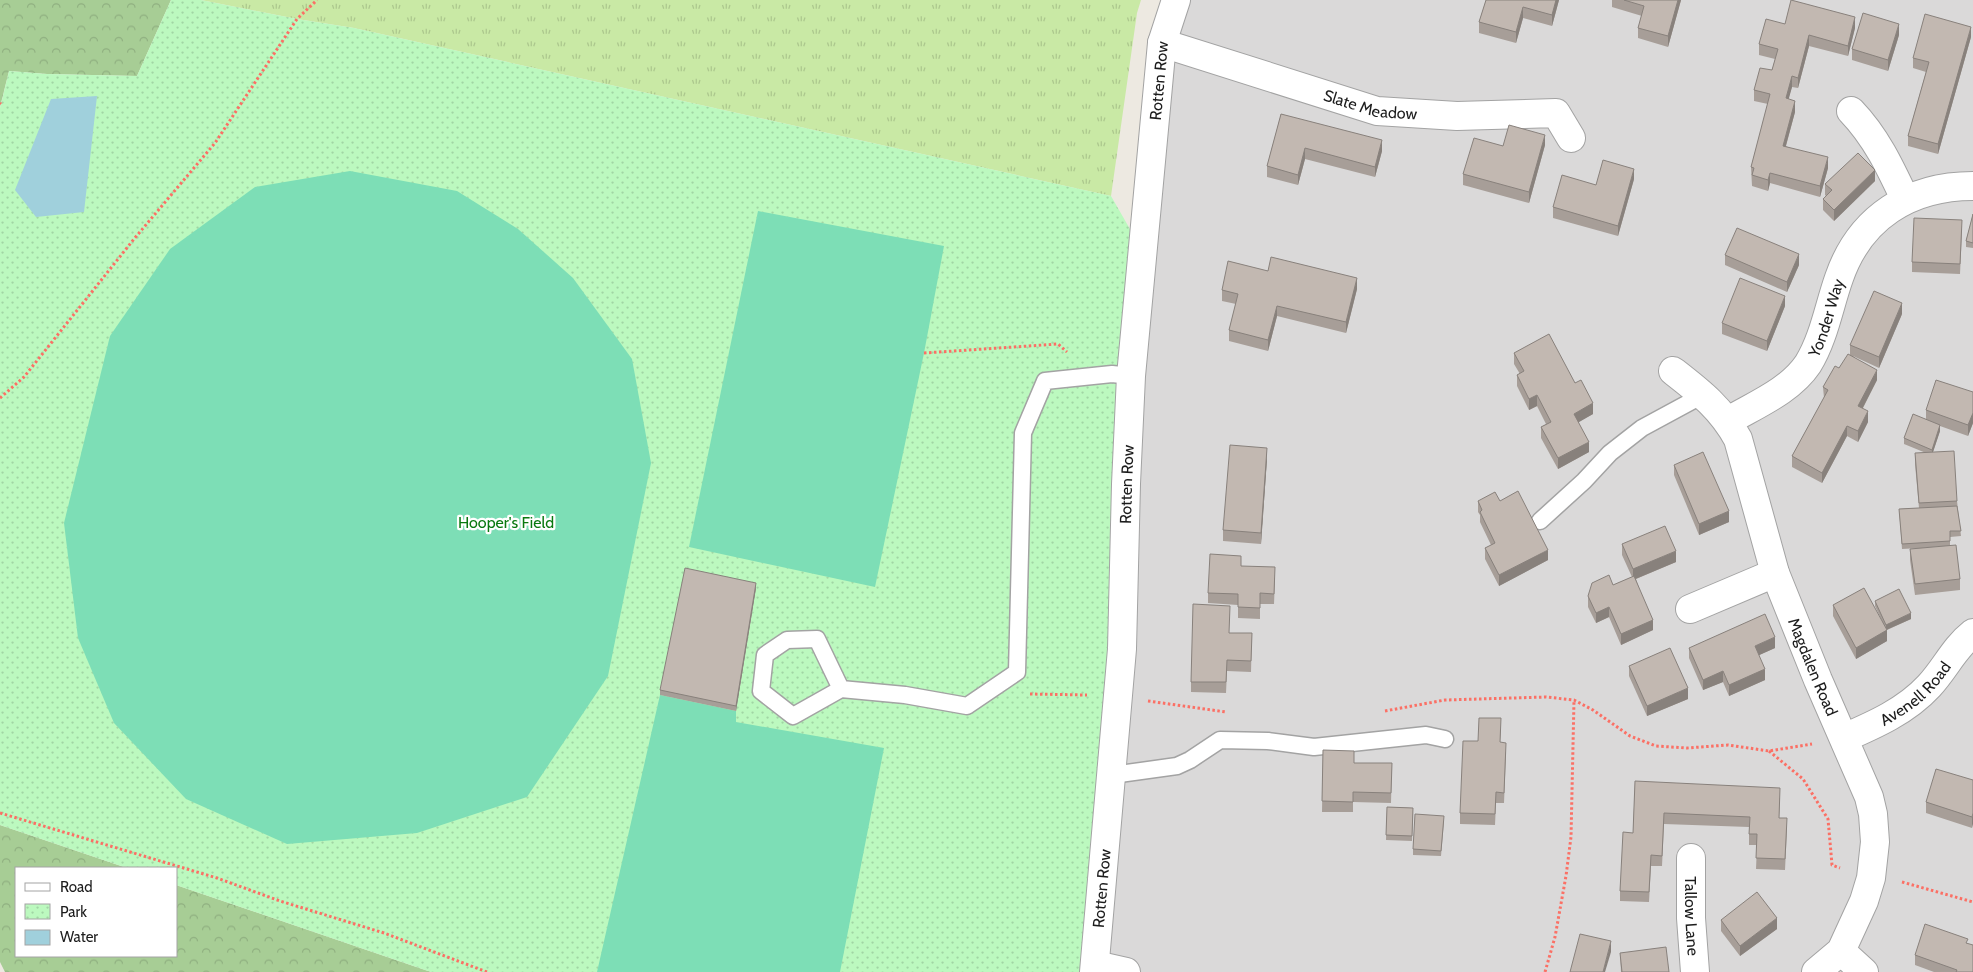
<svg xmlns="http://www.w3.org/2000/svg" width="1973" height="972" font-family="Cabin,sans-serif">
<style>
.residential{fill:#dad9d9}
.grass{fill:url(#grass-tufts)}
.forest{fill:url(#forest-crowns)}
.park{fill:url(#park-dots)}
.pitch{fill:#7ddeb6}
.water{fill:#a0d0dc}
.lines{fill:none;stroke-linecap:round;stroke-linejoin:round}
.lane-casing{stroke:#a3a3a3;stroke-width:19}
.street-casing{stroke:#a3a3a3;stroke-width:30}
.path{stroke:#fb7065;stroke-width:3;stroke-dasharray:2.5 2.5;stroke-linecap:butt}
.lane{stroke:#fff;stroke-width:16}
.street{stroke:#fff;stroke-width:28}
.wall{fill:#a79e98}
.shaded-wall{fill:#88817c}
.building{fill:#c2b8b1;stroke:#88817c}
.labels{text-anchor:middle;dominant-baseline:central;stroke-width:4.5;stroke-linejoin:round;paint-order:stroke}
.street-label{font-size:16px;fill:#1c1c1c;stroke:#fff}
.park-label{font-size:16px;fill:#0a7910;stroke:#fff}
</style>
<defs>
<pattern id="grass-tufts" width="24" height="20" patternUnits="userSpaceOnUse" patternTransform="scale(1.25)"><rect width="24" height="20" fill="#c9e9a5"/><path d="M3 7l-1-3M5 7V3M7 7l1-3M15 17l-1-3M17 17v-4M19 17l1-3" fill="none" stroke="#acc78d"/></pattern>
<pattern id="forest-crowns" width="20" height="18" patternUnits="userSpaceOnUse" patternTransform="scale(1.25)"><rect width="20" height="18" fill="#a7cd95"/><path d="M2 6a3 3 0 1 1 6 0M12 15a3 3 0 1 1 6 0" fill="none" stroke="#8faf80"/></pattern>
<pattern id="park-dots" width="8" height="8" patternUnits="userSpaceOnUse" patternTransform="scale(1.25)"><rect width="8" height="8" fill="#bcf9bf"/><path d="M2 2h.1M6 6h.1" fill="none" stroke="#a1d5a4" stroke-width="1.8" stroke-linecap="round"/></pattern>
</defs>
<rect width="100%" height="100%" fill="#ede9e1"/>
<path class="residential" d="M1176 0H1973V972H1093L1126 484Z"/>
<path class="grass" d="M201 0H1141L1137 13 1111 196 354 28 297 19Z"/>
<g class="forest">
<path d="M0 0H171L137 76 47 74 9 71 0 107Z"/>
<path d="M0 825 127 868H16V956H176V885L431 972H5L0 962Z"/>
</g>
<path class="park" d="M171 0H201L297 19 354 28 1111 196 1142 250 1093 972H431L176 885V868H127L0 825V108L9 71 47 74 137 76Z"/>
<g class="pitch">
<path d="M350 171 457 191 518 229 573 278 632 359 651 463 608 676 527 797 417 833 287 844 186 799 114 723 78 638 64 523 110 336 170 249 255 187Z"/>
<path d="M758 211 944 246 924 353 875 587 689 547Z"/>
<path d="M660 695 736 711V722L884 748 840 972H597Z"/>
</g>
<path class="water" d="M97 96 84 212 36 217 15 190 51 99Z"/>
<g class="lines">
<g class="lane-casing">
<g id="lane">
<path d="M1540 521 1584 481 1610 453 1642 428 1703 395"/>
<path d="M841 689 817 639 787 640 765 655 761 691 793 716 841 689 905 695 967 706 1017 672 1023 433 1045 381 1112 374 1131 376"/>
<path d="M1112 775 1177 766 1190 760 1220 740 1268 741 1314 747 1426 735 1445 739"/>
</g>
</g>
<g class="street-casing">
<g id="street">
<path id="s1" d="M1162 43 1377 111 1457 116 1556 113 1571 138"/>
<path d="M1851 111C1876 137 1890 167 1905 199"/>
<path id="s2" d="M1673 371C1700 392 1721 408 1738 439L1775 573 1818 680 1869 797 1873 814 1875 842 1871 878 1864 901 1841 951 1816 972"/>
<path id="s3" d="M1728 421C1755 405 1790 391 1808 364 1824 338 1829 306 1839 278 1860 217 1910 186 1973 186"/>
<path d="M1690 609 1775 573"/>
<path id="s4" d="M1844 738C1874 725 1906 711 1929 686 1945 669 1954 648 1973 633"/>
<path id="s5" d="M1691 858V918L1695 972"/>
<path d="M1841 951 1864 972"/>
<path d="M1095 965 1126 972"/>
<path id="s6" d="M1094 972 1122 649 1126 484 1131 376 1162 43 1176 0"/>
</g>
</g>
<g class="path">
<path d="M0 103 1 104"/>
<path d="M924 353 1058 344 1067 352"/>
<path d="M0 398 24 377 134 239 215 143 297 19 317 0"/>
<path d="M1030 694 1087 695"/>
<path d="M1148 701 1226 712"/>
<path d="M1385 711 1445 700 1546 697 1574 700 1593 710 1630 736 1656 746 1687 748 1728 745 1769 751 1812 744"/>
<path d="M1769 751 1803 779 1828 819 1832 865 1840 868"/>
<path d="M0 813 217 878 280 901 384 933 487 972"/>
<path d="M1902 882 1973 902"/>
<path d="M1545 972 1555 937 1566 876 1571 837 1574 700"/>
</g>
<use href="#lane" class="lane"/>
<use href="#street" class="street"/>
</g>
<g class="wall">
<path d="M1486 0H1559L1552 26 1523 18 1516 43 1479 33V22Z"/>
<path d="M1612 0H1681L1668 47 1638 38V28L1642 16 1612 7Z"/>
<path d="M1785 24 1855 28 1848 56 1809 46 1798 88 1792 87 1788 99 1795 112 1786 146 1828 168 1820 197 1770 183 1768 191 1752 186 1751 167 1768 104 1754 101V90L1772 70 1775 59 1759 55V44Z"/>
<path d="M1899 35 1888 71 1852 60V49Z"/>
<path d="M1971 37 1938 154 1908 146V136L1926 72 1913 68V58Z"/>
<path d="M1281 114 1382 151 1375 177 1305 159 1298 185 1267 177V166Z"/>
<path d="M1545 145 1529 203 1463 185V174L1503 146Z"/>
<path d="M1634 179 1618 236 1553 218V207Z"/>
<path d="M1875 181 1834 221 1823 210V199L1826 196 1825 195V184Z"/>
<path d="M1973 214V248L1966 247V241Z"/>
<path d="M1962 231 1960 274 1912 272V262Z"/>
<path d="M1725 255 1799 265 1787 292 1725 265Z"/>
<path d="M1268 271 1357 289 1346 333 1277 316 1268 351 1229 341V330L1236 304 1222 301V290Z"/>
<path d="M1785 306 1767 351 1722 334V323Z"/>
<path d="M1902 314 1879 368 1853 356 1877 380 1863 408 1868 422 1858 442 1847 436 1822 483 1792 467V456L1824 398 1823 387 1850 355V345Z"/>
<path d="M1514 353 1575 383 1593 414 1578 422 1589 452 1558 469 1541 438V427L1546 424 1537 406 1529 410 1517 386V375L1520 374 1514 364Z"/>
<path d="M1973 392V423L1968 436 1940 426V431L1933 452 1957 501 1961 536 1950 537V545L1960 579V590L1915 595 1910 560V549L1920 548 1902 549 1899 509 1919 508 1915 464V453H1926L1904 444V438L1926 419V410Z"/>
<path d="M1267 459 1261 544 1223 541V530Z"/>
<path d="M1674 465 1729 522 1699 535 1674 475Z"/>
<path d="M1478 501H1500L1548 560 1499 586 1485 559V548L1491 545 1480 522V515L1478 512Z"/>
<path d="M1622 544 1676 562 1636 579 1653 630 1621 645 1609 617 1596 623 1588 607V596L1632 577 1622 555Z"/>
<path d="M1241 566 1275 578 1274 604H1260V619L1238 618V605L1208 603V593Z"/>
<path d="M756 588 736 711 660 695V690Z"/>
<path d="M1875 601 1911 619 1887 630V641L1856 659 1833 616V605L1882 621 1875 606Z"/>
<path d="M1230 633H1252L1251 672 1227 671 1226 693 1191 692V682Z"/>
<path d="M1689 648H1775L1759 655 1765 680 1729 696 1723 682 1703 690 1689 658Z"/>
<path d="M1629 666 1688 699 1647 716 1629 676Z"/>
<path d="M1501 729 1500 742 1506 753 1504 803H1496L1495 825 1460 824V813L1478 741Z"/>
<path d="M1323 750 1354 763H1392L1391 803 1353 802V812H1322Z"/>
<path d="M1973 780 1972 828 1926 813V802Z"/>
<path d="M1635 781 1780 798 1779 818 1787 829 1785 870 1756 869 1757 845H1749V827L1664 824 1662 866H1651L1649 902 1620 901V891L1633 833Z"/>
<path d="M1387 807 1413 808 1412 841 1386 840Z"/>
<path d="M1444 821 1441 856 1413 855V849Z"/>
<path d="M1721 920 1777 929 1740 956 1721 931Z"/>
<path d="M1968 944 1973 972H1934L1915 965V955Z"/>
<path d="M1620 953 1669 972H1621Z"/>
</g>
<g class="shaded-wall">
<path d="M1556 0H1559L1552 26V15Z"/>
<path d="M1678 0H1681L1668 47V36Z"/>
<path d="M1523 7V18L1516 43V32Z"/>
<path d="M1855 17V28L1848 56V46Z"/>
<path d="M1899 24V35L1888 71V60Z"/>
<path d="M1971 27V37L1938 154V144Z"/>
<path d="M1809 35V46L1798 88V78Z"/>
<path d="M1792 76V87L1786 109V98Z"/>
<path d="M1795 101V112L1783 156V146Z"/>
<path d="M1545 135V145L1529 203V192Z"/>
<path d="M1382 140V151L1375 177V167Z"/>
<path d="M1305 148V159L1298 185V175Z"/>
<path d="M1828 157V168L1820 197V186Z"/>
<path d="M1634 169V179L1618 236V226Z"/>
<path d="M1875 170V181L1834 221V210Z"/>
<path d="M1770 173V183L1768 191V180Z"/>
<path d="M1799 254V265L1787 292V282Z"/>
<path d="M1357 278V289L1346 333V322Z"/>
<path d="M1785 296V306L1767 351V341Z"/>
<path d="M1902 303V314L1879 368V357Z"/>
<path d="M1277 306V316L1268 351V340Z"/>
<path d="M1877 370V380L1858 417V406Z"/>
<path d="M1537 395V406L1529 410V399Z"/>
<path d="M1593 403V414L1574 425V414Z"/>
<path d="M1868 411V422L1858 442V431Z"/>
<path d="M1973 413V423L1968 436V425Z"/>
<path d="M1940 425V431L1932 455V450Z"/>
<path d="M1847 426V436L1822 483V473Z"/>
<path d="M1589 442V452L1558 469V458Z"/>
<path d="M1267 448V459L1261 544V533Z"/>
<path d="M1729 511V522L1699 535V524Z"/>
<path d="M1548 550V560L1499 586V575Z"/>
<path d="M1676 551V562L1633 580V569Z"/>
<path d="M756 583V588L736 711V706Z"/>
<path d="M1609 607V617L1596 623V613Z"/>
<path d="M1911 613V619L1886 630V625Z"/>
<path d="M1653 620V630L1621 645V634Z"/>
<path d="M1887 630V641L1856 659V648Z"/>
<path d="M1775 637V648L1755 657V646Z"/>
<path d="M1765 669V680L1729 696V685Z"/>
<path d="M1723 671V682L1703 690V680Z"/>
<path d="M1688 688V699L1647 716V706Z"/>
<path d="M1973 813V824L1972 828V817Z"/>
<path d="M1777 918V929L1740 956V946Z"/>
<path d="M1611 941V952L1605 972H1603Z"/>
</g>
<g class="building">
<path d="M1486 0H1556L1552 15 1523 7 1516 32 1479 22Z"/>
<path d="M1624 0H1678L1668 36 1638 28 1644 6Z"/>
<path d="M1791 0 1855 17 1848 46 1809 35 1798 78 1792 76 1786 98 1795 101 1783 146 1828 157 1820 186 1770 173 1768 180 1752 175 1754 168 1751 167 1770 94 1754 90 1760 68 1772 70 1778 49 1759 44 1766 19 1785 24Z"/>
<path d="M1863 13 1899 24 1888 60 1852 49Z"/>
<path d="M1925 14 1971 27 1938 144 1908 136 1929 62 1913 58Z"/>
<path d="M1281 114 1382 140 1375 167 1305 148 1298 175 1267 166Z"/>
<path d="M1509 125 1545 135 1529 192 1463 174 1474 138 1503 146Z"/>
<path d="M1858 153 1875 170 1834 210 1823 199 1832 190 1825 184Z"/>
<path d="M1603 160 1634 169 1618 226 1553 207 1562 175 1596 185Z"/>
<path d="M1973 214V243L1966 241Z"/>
<path d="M1914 218 1962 220 1960 264 1912 262Z"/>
<path d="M1737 228 1799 254 1787 282 1725 255Z"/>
<path d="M1271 257 1357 278 1346 322 1277 306 1268 340 1229 330 1238 294 1222 290 1228 261 1268 271Z"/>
<path d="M1740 278 1785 296 1767 341 1722 323Z"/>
<path d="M1874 291 1902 303 1879 357 1850 345Z"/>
<path d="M1549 334 1575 383 1581 380 1593 403 1574 414 1589 442 1558 458 1541 427 1551 422 1537 395 1529 399 1517 375 1524 371 1514 353Z"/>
<path d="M1848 354 1877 370 1858 406 1868 411 1858 431 1847 426 1822 473 1792 456 1828 390 1823 387 1835 366 1839 368Z"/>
<path d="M1936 380 1973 392V413L1968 425 1926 410Z"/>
<path d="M1913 414 1940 425 1932 450 1904 438Z"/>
<path d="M1230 445 1267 448 1261 533 1223 530Z"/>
<path d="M1954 451 1957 501 1919 503 1915 453Z"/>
<path d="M1703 452 1729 511 1699 524 1674 465Z"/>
<path d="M1518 491 1548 550 1499 575 1485 548 1495 543 1480 512 1482 510 1478 501 1495 492 1500 501Z"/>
<path d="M1957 506 1961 531H1950V541L1902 544 1899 509Z"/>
<path d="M1665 526 1676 551 1633 569 1622 544Z"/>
<path d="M1956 545 1960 579 1915 584 1910 549Z"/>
<path d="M1210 554 1241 556V566L1275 567 1274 594 1260 593V608L1238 607V594L1208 593Z"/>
<path d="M685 568 756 583 736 706 660 690Z"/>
<path d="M1609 575 1613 585 1634 576 1653 620 1621 634 1609 607 1596 613 1588 596 1592 583Z"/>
<path d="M1864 588 1887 630 1856 648 1833 605Z"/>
<path d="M1899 589 1911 613 1886 625 1875 601Z"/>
<path d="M1193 604 1230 606 1229 633H1252L1251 661 1227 660 1226 682H1191Z"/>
<path d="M1765 614 1775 637 1755 646 1765 669 1729 685 1723 671 1703 680 1689 648Z"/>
<path d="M1670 648 1688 688 1647 706 1629 666Z"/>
<path d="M1479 718H1501L1500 742 1506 743 1504 793 1496 792 1495 814 1460 813 1463 741H1478Z"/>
<path d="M1323 750 1354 751V763H1392L1391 793 1353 792V802L1322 801Z"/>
<path d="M1936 769 1973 780V813L1972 817 1926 802Z"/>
<path d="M1635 781 1780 788 1779 818H1787L1785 859 1756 858 1757 834H1749L1750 817 1664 813 1662 856 1651 855 1649 892 1620 891 1623 832 1633 833Z"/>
<path d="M1387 807 1413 808 1412 836 1386 835Z"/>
<path d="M1415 814 1444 816 1441 851 1413 849Z"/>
<path d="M1757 892 1777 918 1740 946 1721 920Z"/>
<path d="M1925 924 1968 939 1966 943 1973 945V972H1956L1957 970 1915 955Z"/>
<path d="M1580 934 1611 941 1603 972H1570Z"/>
<path d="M1666 947 1669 972H1622L1620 953Z"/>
</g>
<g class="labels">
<g class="street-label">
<text stroke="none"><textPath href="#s6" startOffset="894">Rotten Row</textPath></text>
<text stroke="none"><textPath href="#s1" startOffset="218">Slate Meadow</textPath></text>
<text stroke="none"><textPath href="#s3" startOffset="149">Yonder Way</textPath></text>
<text stroke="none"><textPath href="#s6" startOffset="489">Rotten Row</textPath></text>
<text stroke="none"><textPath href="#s2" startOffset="335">Magdalen Road</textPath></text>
<text stroke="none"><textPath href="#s4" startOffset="85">Avenell Road</textPath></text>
<text stroke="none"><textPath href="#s6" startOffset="84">Rotten Row</textPath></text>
<text stroke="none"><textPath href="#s5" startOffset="58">Tallow Lane</textPath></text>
</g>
<g class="park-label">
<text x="506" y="522">Hooper's Field</text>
</g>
</g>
<rect x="15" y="867" width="162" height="90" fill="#ffffff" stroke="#a4a4a4"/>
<rect x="25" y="883" width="25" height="8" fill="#ffffff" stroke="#a4a4a4"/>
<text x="60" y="892" font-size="15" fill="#1c1c1c">Road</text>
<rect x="25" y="904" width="25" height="15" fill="url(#park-dots)" stroke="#a4a4a4"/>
<text x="60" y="917" font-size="15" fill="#1c1c1c">Park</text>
<rect x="25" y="930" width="25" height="15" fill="#a0d0dc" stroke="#a4a4a4"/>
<text x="60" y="942" font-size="15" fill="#1c1c1c">Water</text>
</svg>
